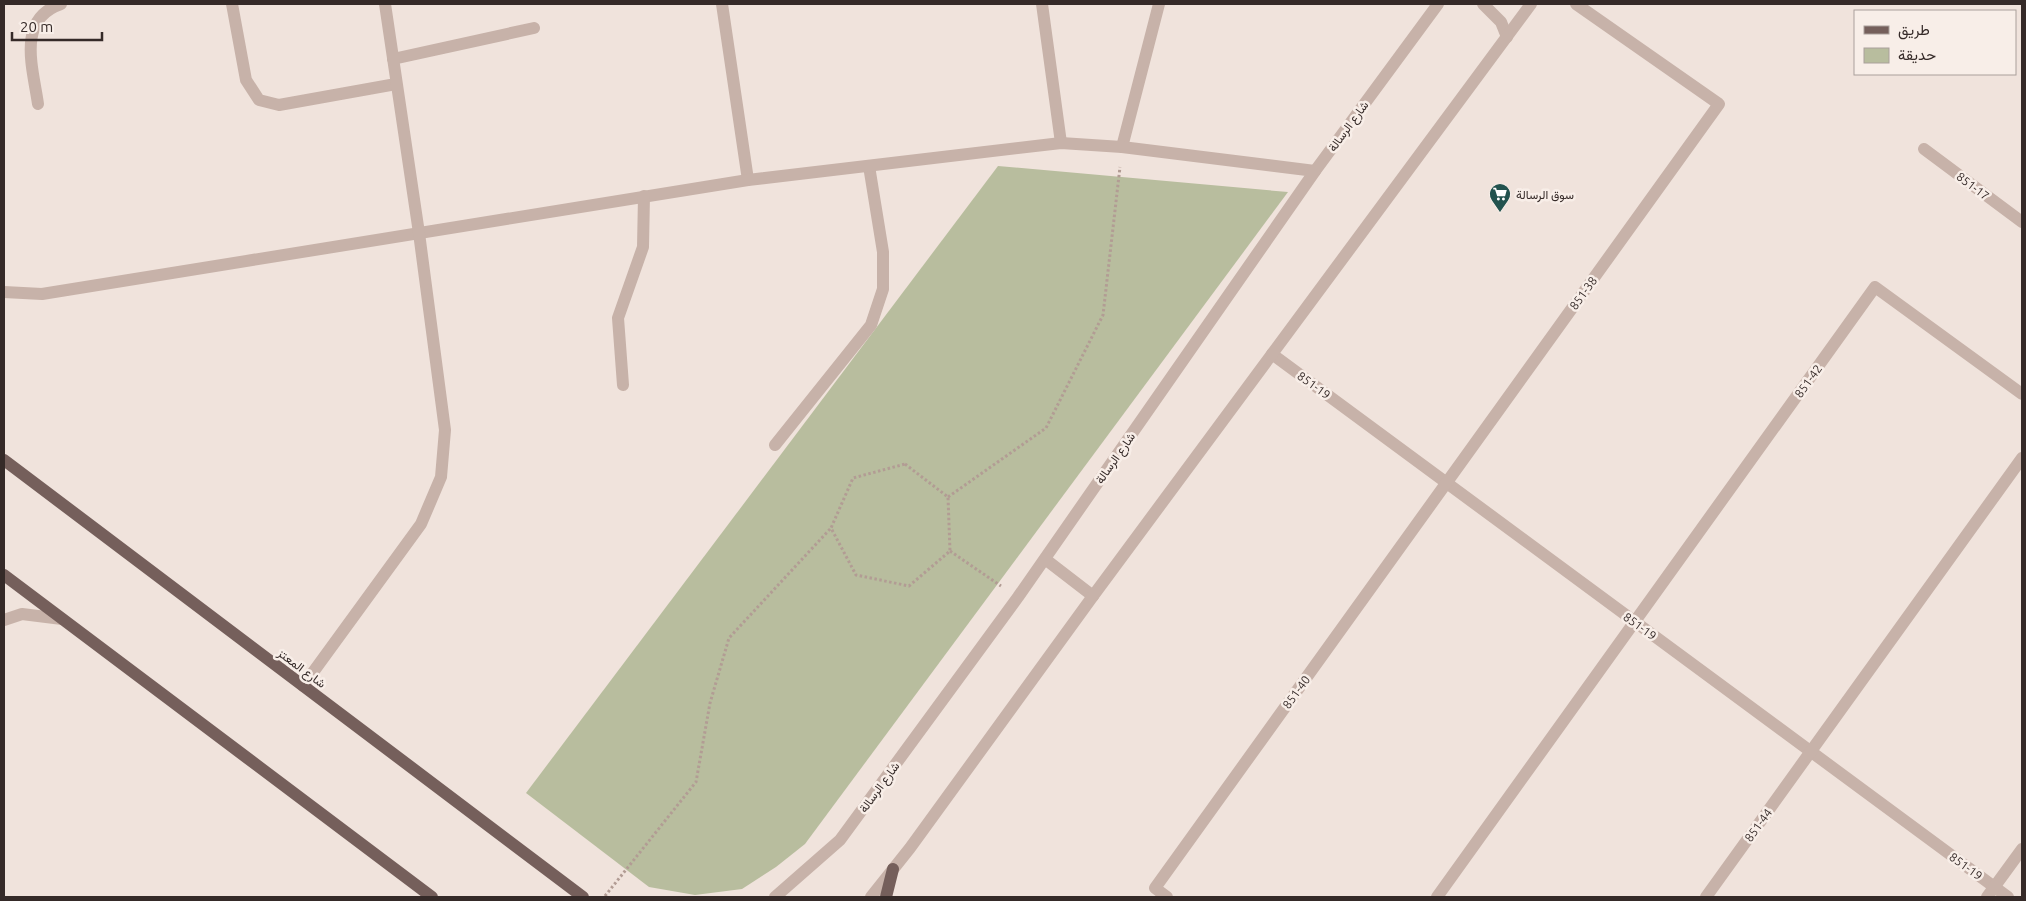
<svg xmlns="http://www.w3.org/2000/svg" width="2026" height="901" font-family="Ubuntu,Vazirmatn,sans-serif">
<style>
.green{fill:#b8bd9e}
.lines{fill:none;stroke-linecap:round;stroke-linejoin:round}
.path{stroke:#b29c94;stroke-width:3;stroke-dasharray:2.5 2.5;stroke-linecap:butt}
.service{stroke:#c7b2a9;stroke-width:12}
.minor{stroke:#c7b2a9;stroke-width:12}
.tertiary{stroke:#c7b2a9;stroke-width:12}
.primary{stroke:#755f5b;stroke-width:12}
.labels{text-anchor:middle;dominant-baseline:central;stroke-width:5;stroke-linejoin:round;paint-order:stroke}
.street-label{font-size:12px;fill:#352a28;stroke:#f8eee8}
.poi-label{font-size:12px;fill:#352a28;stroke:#f8eee8;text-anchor:start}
</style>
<rect width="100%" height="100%" fill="#f0e3dc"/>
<path class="green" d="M998 166 1288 192 805 844 776 867 742 889 695 895 649 887 526 793Z"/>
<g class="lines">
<g class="path">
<path d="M905 464 948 497 950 551 909 586 856 575 831 528 853 478Z"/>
<path d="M948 497 1046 428 1103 315 1120 167"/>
<path d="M950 551 1001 586"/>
<path d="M605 896 696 782 710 703 729 638 831 528"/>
</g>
<path class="service" d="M775 445 871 325 883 289V252L869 166"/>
<g class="minor">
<path d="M232 4 246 80 259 100 279 105 396 84"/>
<path d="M722 4 748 180"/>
<path d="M1042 4 1061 143"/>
<path d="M393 59 534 28"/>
<path d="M38 104C33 68 16 19 61 4"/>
<path d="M1122 147 1159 4"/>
<path d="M1924 149 2022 222"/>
<path d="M4 292 42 294 748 180 1061 143 1122 147 1315 171"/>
<path d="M1272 354 2008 897"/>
<path d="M623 385 618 318 643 247 644 196"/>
<path d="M303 686 421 524 441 477 445 430 419 233 385 4"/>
<path d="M1167 897 1155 888 1719 104 1576 4"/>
<path d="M1437 897 1875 287 2022 394"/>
<path d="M1706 897 2022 458"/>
<path d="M1987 897 2022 849"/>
</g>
<g class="tertiary">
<path d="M1483 4 1501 22 1507 37"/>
<path d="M1045 559 1093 596"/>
<path d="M4 620 22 614 62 619"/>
<path d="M775 897 840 840 1018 597 1315 171 1438 4"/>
<path d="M871 897 910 848 1093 596 1531 4"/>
</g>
<g class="primary">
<path d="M4 460 583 897"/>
<path d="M4 575 432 897"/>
<path d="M886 897 893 869"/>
</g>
</g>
<defs>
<g id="supermarket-pin" transform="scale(1.125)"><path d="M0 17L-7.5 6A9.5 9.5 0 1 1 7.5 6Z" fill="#22524e" stroke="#f8eee8"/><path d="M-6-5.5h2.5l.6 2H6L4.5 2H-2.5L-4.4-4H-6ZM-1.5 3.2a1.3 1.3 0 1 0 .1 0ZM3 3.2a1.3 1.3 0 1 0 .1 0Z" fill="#fff"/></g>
</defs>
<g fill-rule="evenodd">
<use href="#supermarket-pin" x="1500" y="194"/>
</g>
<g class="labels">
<g class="street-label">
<text transform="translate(1348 126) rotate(-54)">شارع الرسالة</text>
<text transform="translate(1973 186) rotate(37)">851-17</text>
<text transform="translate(1583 293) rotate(-54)">851-38</text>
<text transform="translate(1808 381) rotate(-54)">851-42</text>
<text transform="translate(1314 385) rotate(36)">851-19</text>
<text transform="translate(1115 458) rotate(-55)">شارع الرسالة</text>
<text transform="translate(1640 626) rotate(36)">851-19</text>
<text transform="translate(302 668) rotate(37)">شارع المعتز</text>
<text transform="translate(1296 692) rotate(-54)">851-40</text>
<text transform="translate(879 787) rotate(-54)">شارع الرسالة</text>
<text transform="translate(1758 825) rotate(-54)">851-44</text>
<text transform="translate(1966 866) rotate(36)">851-19</text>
</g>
<g class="poi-label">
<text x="1516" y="194">سوق الرسالة</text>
</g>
</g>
<rect width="2026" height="901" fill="none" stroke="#352a28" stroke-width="10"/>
<rect x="1854" y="10" width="162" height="65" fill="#f8eee8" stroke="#aaa09b"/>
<rect x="1864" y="26" width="25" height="8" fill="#755f5b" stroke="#aaa09b"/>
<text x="1898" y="35" font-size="15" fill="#352a28">طريق</text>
<rect x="1864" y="48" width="25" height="15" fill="#b8bd9e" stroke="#aaa09b"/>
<text x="1898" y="60" font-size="15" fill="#352a28">حديقة</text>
<path d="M12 32v8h90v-8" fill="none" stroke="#352a28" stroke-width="2.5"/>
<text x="20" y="32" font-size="15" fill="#352a28" stroke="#f8eee8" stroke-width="4" paint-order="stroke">20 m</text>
</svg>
